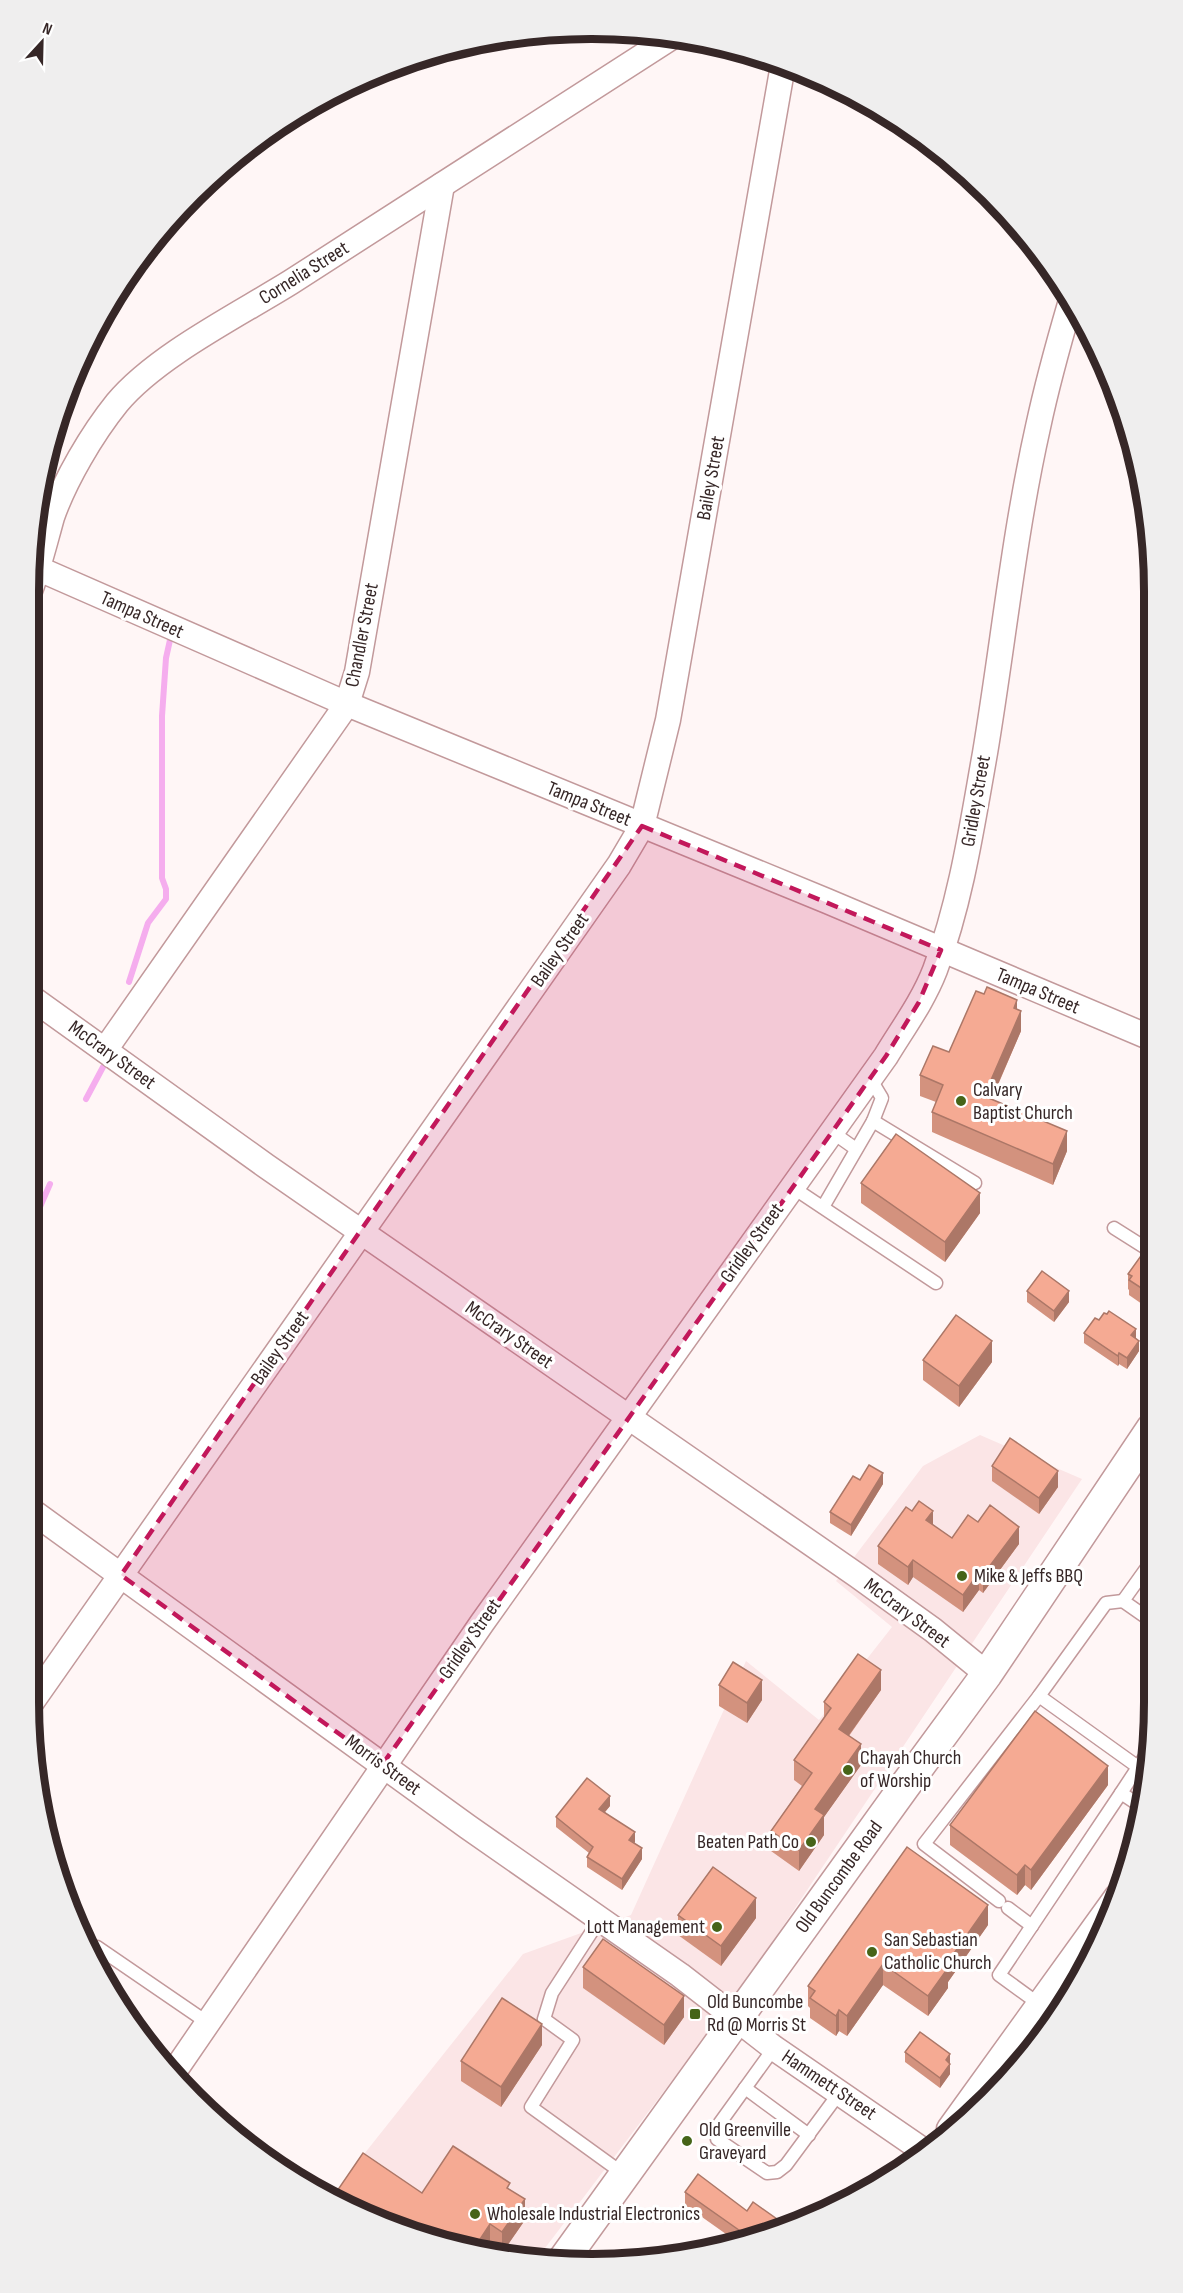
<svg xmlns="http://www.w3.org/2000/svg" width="1183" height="2293" font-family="'Sofia Sans Condensed',sans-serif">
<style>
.built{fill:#fbe5e6}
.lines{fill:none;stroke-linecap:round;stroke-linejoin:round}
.stream{stroke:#f5adee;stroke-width:6}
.service-casing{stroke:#c2999b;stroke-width:15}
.minor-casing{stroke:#c2999b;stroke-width:27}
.tertiary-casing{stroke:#c2999b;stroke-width:33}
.service{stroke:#fff;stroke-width:12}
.minor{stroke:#fff;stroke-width:24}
.tertiary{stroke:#fff;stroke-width:30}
.wall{fill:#d3927e}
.shaded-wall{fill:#ac7767}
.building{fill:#f5aa93;stroke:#ac7767;stroke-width:1.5}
.marked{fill:#c2185b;fill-opacity:0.2;stroke:#c2185b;stroke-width:4.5;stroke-dasharray:12 8;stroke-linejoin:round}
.poi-dot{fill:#466418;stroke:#fff;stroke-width:2}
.labels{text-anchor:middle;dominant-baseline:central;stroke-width:6;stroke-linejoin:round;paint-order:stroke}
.street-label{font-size:20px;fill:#362727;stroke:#fff}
.poi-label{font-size:20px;fill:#362727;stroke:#fff;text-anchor:start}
.rim{fill:none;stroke:#362727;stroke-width:8}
</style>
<rect width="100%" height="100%" fill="#fff6f6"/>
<path class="built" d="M980 1435 1082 1479 737 1995 536 2260 446 2245 337 2196 353 2168 523 1954 631 1915 746 1661 819 1720 892 1627 836 1581 923 1466Z"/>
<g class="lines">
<g class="stream">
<path d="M129 982 148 923 166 899V889L162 878V716L166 658 170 640"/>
<path d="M86 1099 103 1067"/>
<path d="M29 1232 50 1184"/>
</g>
<g class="service-casing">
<g id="service">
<path d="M870 1078 882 1098 873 1121"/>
<path d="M832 1132 856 1149"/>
<path d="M792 1187 936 1283"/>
<path d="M823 1207 873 1121 975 1183"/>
<path d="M1114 1228 1152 1252"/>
<path d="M1153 1559 1123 1601 1153 1622"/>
<path d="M1039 1696 1138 1767"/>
<path d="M1121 1793 1152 1746"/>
<path d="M999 1901 924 1844 1039 1696 1106 1603 1123 1601"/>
<path d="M1008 1908 1032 1926"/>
<path d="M600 1919 552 1993 544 2019 573 2040 531 2107 625 2175"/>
<path d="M97 1947 208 2023"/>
<path d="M1039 2004 999 1975 1121 1793 1142 1807"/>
<path d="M774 2048 717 2127V2139L767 2173 777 2172 786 2165 840 2092"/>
<path d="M745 2088 809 2135"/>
</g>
</g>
<g class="minor-casing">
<g id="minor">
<path d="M30 565 347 704 827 901 1151 1038"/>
<path d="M30 591C39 567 45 542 52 517 65 480 92 434 117 403 156 356 238 315 291 282 419 201 545 118 672 37"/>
<path d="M29 996 266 1166 858 1576 933 1630 987 1674"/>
<path d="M105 1050 347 704 357 672 442 185"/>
<path d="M29 1509 468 1827 680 1975 774 2048 921 2149"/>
<path d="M29 1706 619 865 642 826 668 720 783 65"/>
<path d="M174 2072 482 1623 886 1056C903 1028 923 1001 935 970 961 901 972 826 985 753 1003 645 1014 534 1038 427 1047 385 1058 345 1070 304"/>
<path d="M949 2129 1117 1896"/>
</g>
</g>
<g class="tertiary-casing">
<path id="tertiary" d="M561 2263 904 1787 987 1674 1152 1428"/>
</g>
<use href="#service" class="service"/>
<use href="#minor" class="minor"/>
<use href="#tertiary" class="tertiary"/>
</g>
<g class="wall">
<path d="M1017 1009 1021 1031 992 1099 1067 1151 1053 1185 932 1132V1112L936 1102 920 1096V1075L949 1052Z"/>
<path d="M861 1183 980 1213 945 1262 861 1203Z"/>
<path d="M1152 1249V1311L1129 1295V1290L1128 1289V1274Z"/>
<path d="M1027 1291 1069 1302 1054 1322 1027 1302Z"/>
<path d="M1099 1320 1136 1338 1139 1351 1127 1369 1119 1364 1118 1366 1084 1343V1333Z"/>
<path d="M923 1360 992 1362 959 1407 923 1380Z"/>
<path d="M992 1466 1058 1487 1039 1514 992 1481Z"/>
<path d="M860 1480 883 1484 851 1536 830 1523V1512Z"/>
<path d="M978 1522 1019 1544 983 1593 979 1590 963 1612 913 1577 908 1585 878 1564V1546L933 1525 952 1538Z"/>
<path d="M719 1685 762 1700 747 1723 719 1706Z"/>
<path d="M881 1690 849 1736 861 1765 824 1817V1835L799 1871 771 1851V1831L802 1786 794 1780V1760L824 1718V1702Z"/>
<path d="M1108 1785 1031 1890 1025 1885 1017 1895 950 1845V1825Z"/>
<path d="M610 1806 605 1812 635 1842 634 1843 642 1859 622 1890 587 1867V1857L589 1853 556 1827V1817Z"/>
<path d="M678 1915 756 1918 721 1966 678 1935Z"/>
<path d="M988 1925 948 1982V1988L928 2016 883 1985 847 2036 839 2031 836 2036 810 2018V2008L808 2006V1986Z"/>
<path d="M583 1967 684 2017 664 2045 583 1988Z"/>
<path d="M542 2045 501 2107 461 2081V2061Z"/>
<path d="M905 2052 950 2054V2074L940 2088 905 2062Z"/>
<path d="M510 2189 525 2220 502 2253 490 2245 485 2252 446 2245 335 2195V2194L422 2193Z"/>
<path d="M685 2192 747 2211 784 2224 733 2239 685 2205Z"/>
</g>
<g class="shaded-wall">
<path d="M1017 1000V1020L1021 1011V1031L984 1116V1096L1014 1008Z"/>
<path d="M1067 1131V1151L1053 1185V1164Z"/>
<path d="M980 1193V1213L945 1262V1242Z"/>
<path d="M1069 1291V1302L1054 1322V1311Z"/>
<path d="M1136 1329V1339L1131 1335Z"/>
<path d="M992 1341V1362L959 1407V1386Z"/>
<path d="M1139 1341V1351L1127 1369V1358Z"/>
<path d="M1119 1353V1364L1118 1366V1356Z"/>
<path d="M1058 1471V1487L1039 1514V1498Z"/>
<path d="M883 1473V1484L851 1536V1525Z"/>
<path d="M933 1511V1528L926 1520Z"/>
<path d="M1019 1527V1544L983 1593V1575Z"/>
<path d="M913 1560V1577L908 1585V1567Z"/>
<path d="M979 1572V1590L963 1612V1595Z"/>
<path d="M881 1670V1690L839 1749V1729Z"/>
<path d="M762 1680V1700L747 1723V1703Z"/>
<path d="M861 1744V1765L824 1817V1835L799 1871V1850L815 1809Z"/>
<path d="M1108 1766V1785L1031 1890V1870Z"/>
<path d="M610 1796V1806L599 1819V1809Z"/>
<path d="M635 1832V1842L629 1851V1840Z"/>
<path d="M642 1848V1859L622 1890V1879Z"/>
<path d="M1025 1865V1885L1017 1895V1875Z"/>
<path d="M756 1898V1918L721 1966V1946Z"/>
<path d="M988 1905V1925L948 1982V1988L928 2016V1996L945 1966Z"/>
<path d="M883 1964V1985L847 2036V2016Z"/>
<path d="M684 1996V2017L664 2045V2025Z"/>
<path d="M839 2010V2031L836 2036V2016Z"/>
<path d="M542 2024V2045L501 2107V2087Z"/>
<path d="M950 2054V2074L940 2088V2078L946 2060Z"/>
<path d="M525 2199V2220L502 2253V2232Z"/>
<path d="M490 2224V2245L485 2252 473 2250Z"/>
</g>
<g class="building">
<path d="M987 987 1017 1000 1014 1008 1021 1011 984 1096 1067 1131 1053 1164 932 1112 943 1085 920 1075 933 1046 949 1052 976 991 984 994Z"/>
<path d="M896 1134 980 1193 945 1242 861 1183Z"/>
<path d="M1148 1246 1152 1249V1295L1129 1280 1132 1276 1128 1274Z"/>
<path d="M1042 1271 1069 1291 1054 1311 1027 1291Z"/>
<path d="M1109 1311 1136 1329 1131 1335 1139 1341 1127 1358 1119 1353 1118 1356 1084 1333 1095 1318 1099 1320 1104 1313 1107 1314Z"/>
<path d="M956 1315 992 1341 959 1386 923 1360Z"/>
<path d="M1010 1438 1058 1471 1039 1498 992 1466Z"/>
<path d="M869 1465 883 1473 851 1525 830 1512 853 1476 860 1480Z"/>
<path d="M919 1501 933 1511 926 1520 952 1538 968 1515 978 1522 990 1505 1019 1527 983 1575 979 1572 963 1595 913 1560 908 1567 878 1546 906 1507 912 1511Z"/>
<path d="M858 1654 881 1670 839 1729 861 1744 815 1809 824 1815 799 1850 771 1831 812 1773 794 1760 831 1708 824 1702Z"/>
<path d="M733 1662 762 1680 747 1703 719 1685Z"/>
<path d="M1035 1711 1108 1766 1031 1870 1025 1865 1017 1875 950 1825Z"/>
<path d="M587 1778 610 1796 599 1809 635 1832 629 1840 642 1848 622 1879 587 1857 593 1847 556 1817Z"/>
<path d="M907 1847 988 1905 945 1966 948 1968 928 1996 883 1964 847 2016 839 2010 836 2016 810 1998 815 1991 808 1986Z"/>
<path d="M713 1867 756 1898 721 1946 678 1915Z"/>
<path d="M603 1939 684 1996 664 2025 583 1967Z"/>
<path d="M502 1998 542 2024 501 2087 461 2061Z"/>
<path d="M920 2032 950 2054 946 2060 950 2064 940 2078 905 2052Z"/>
<path d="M453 2146 510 2183 507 2188 525 2199 502 2232 490 2224 473 2250 446 2245 341 2198 335 2194 363 2153 422 2193Z"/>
<path d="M698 2174 747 2211 753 2202 784 2224 746 2235 685 2192Z"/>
</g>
<path class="marked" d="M642 826 941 950 919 1002 886 1056 382 1765 121 1575Z"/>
<g class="poi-dot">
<circle cx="961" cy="1101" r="6"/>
<circle cx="962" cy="1576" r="6"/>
<circle cx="848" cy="1770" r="6"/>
<circle cx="811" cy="1842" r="6"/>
<circle cx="717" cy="1927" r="6"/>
<circle cx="872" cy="1952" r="6"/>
<rect x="689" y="2008" width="12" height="12" rx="3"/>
<circle cx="687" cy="2141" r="6"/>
<circle cx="475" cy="2214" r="6"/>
</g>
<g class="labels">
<g class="street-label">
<text transform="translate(304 273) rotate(-32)">Cornelia Street</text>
<text transform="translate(711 478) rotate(-80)">Bailey Street</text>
<text transform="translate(142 615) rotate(24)">Tampa Street</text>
<text transform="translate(362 635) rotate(-79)">Chandler Street</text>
<text transform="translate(976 801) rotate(-80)">Gridley Street</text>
<text transform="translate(589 804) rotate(22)">Tampa Street</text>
<text transform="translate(560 950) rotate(-55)">Bailey Street</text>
<text transform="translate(1038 991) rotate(23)">Tampa Street</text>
<text transform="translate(112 1055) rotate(36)">McCrary Street</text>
<text transform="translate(752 1243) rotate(-54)">Gridley Street</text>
<text transform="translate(509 1335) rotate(35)">McCrary Street</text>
<text transform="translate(280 1348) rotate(-55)">Bailey Street</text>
<text transform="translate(907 1613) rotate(37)">McCrary Street</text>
<text transform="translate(470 1639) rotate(-55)">Gridley Street</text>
<text transform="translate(383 1765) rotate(36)">Morris Street</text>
<text transform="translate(839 1877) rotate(-54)">Old Buncombe Road</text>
<text transform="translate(829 2085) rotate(34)">Hammett Street</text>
</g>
<g class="poi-label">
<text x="973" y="1090">Calvary<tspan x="973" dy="23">Baptist Church</tspan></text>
<text x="974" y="1576">Mike &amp; Jeffs BBQ</text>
<text x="860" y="1758">Chayah Church<tspan x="860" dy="23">of Worship</tspan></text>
<text x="799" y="1842" text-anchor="end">Beaten Path Co</text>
<text x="705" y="1927" text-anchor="end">Lott Management</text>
<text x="884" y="1940">San Sebastian<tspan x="884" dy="23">Catholic Church</tspan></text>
<text x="707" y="2002">Old Buncombe<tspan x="707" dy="23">Rd @ Morris St</tspan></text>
<text x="699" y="2130">Old Greenville<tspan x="699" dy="23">Graveyard</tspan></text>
<text x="487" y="2214">Wholesale Industrial Electronics</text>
</g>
</g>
<path d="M0 0H1183V2293H0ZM591 39H592A552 552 0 0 1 1144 591V1702A552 552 0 0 1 592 2254H591A552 552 0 0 1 39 1702V591A552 552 0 0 1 591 39Z" fill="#efeeee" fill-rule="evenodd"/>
<path class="rim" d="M591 39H592A552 552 0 0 1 1144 591V1702A552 552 0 0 1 592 2254H591A552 552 0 0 1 39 1702V591A552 552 0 0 1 591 39Z"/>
<g transform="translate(42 42) rotate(22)" stroke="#ffffff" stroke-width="4.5" paint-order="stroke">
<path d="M0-4.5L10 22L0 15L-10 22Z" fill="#362727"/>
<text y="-9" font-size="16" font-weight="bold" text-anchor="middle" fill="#362727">N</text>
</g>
</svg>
